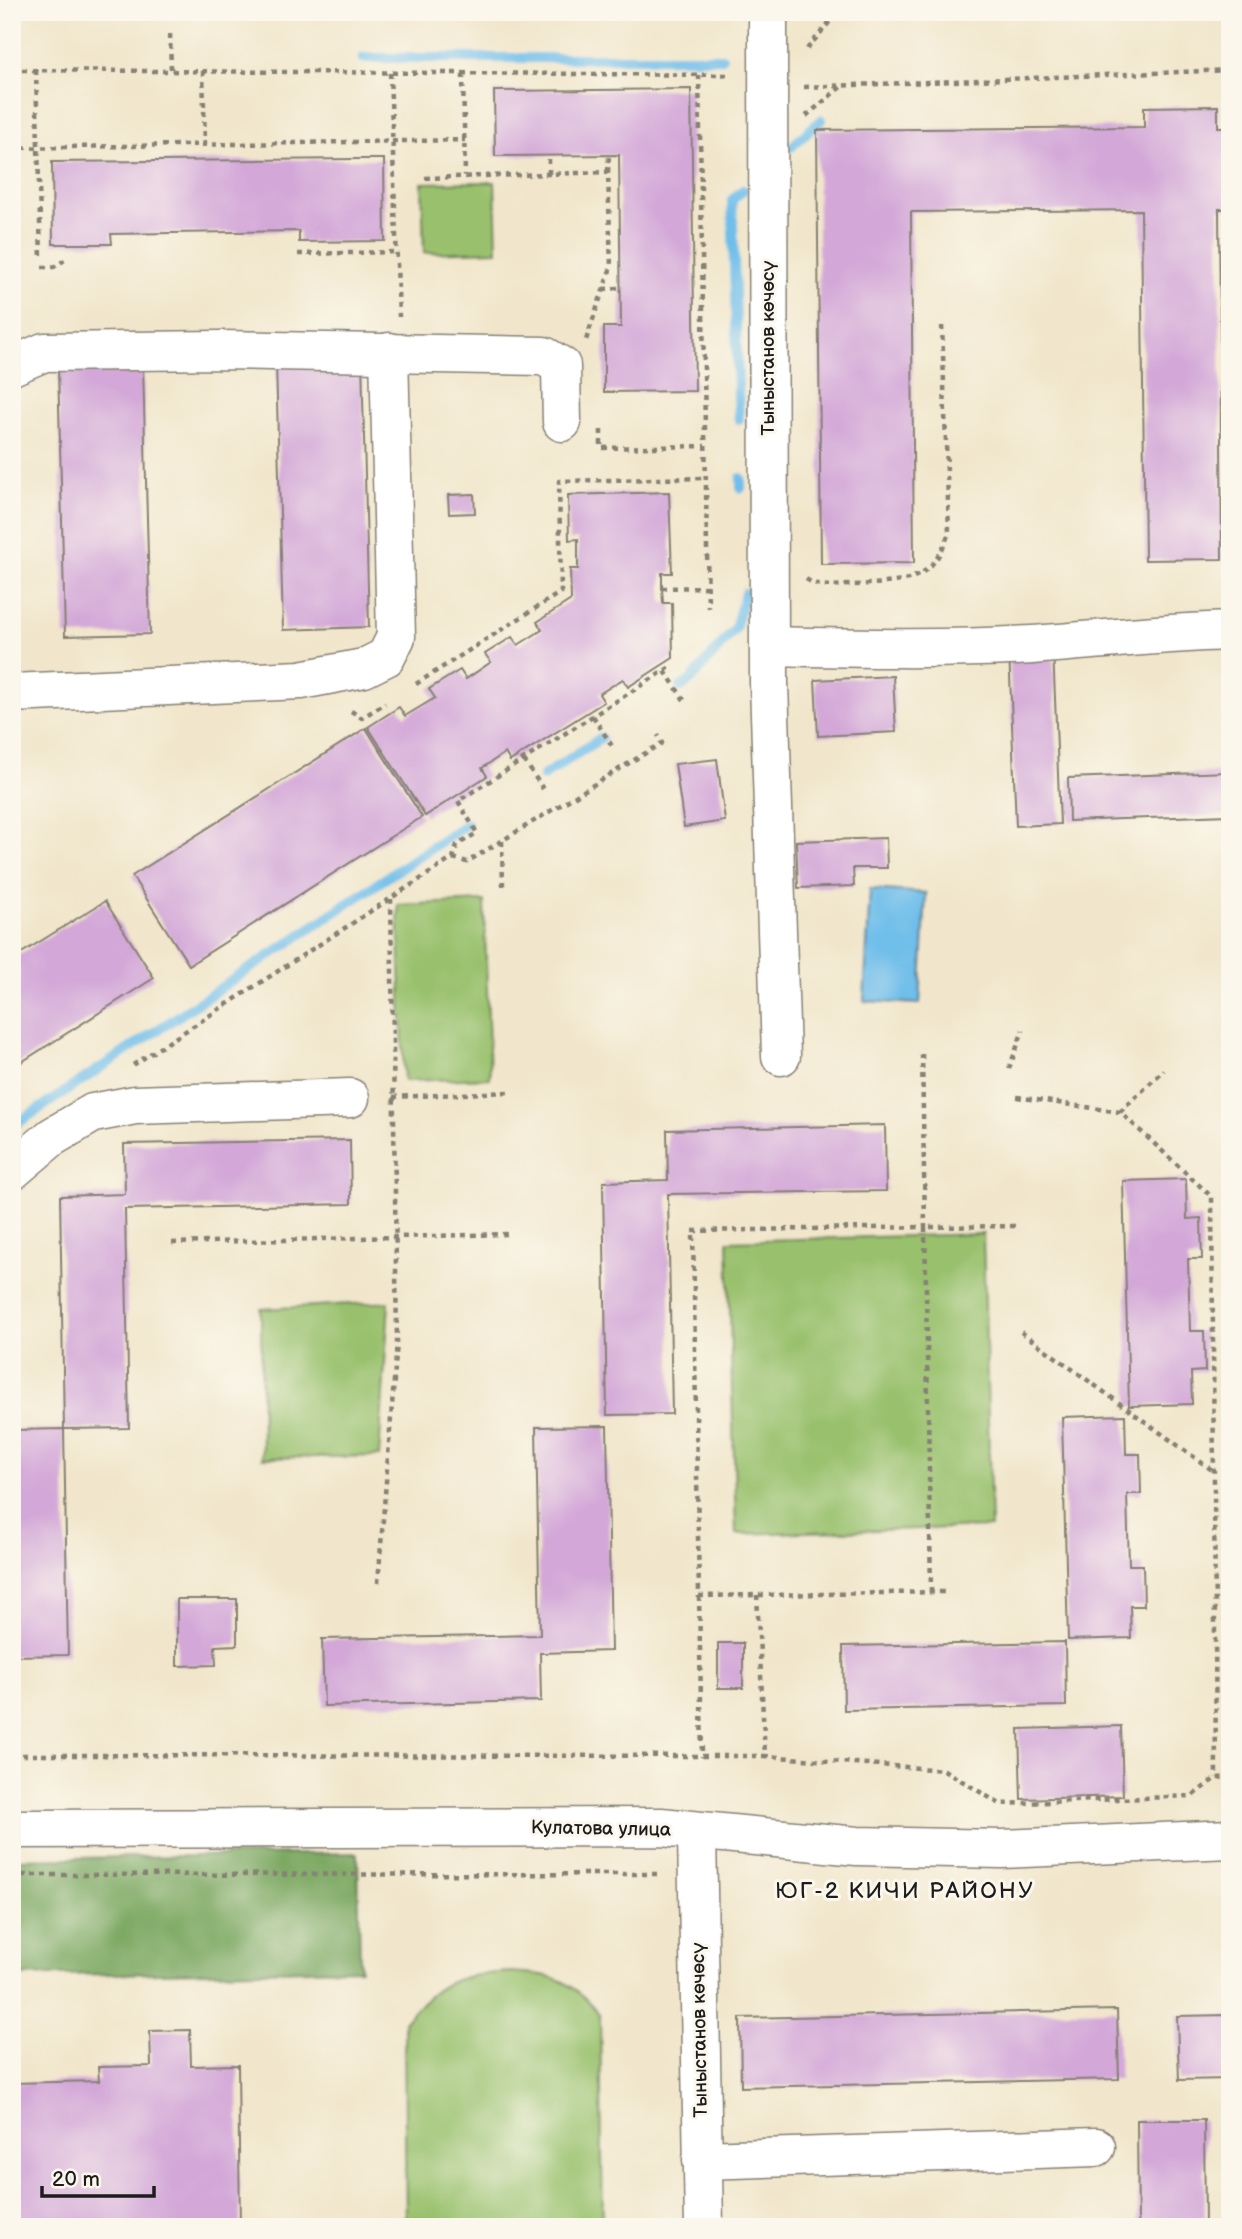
<svg xmlns="http://www.w3.org/2000/svg" width="1242" height="2239" font-family="'Balsamiq Sans',sans-serif">
<style>
.green{fill:#99c16d;stroke:#5a6e44;stroke-width:2}
.forest{fill:#7aa760;stroke:#4b623e;stroke-width:2}
.water{fill:#70beea;stroke:#466d83;stroke-width:2}
.lines{fill:none;stroke-linecap:round;stroke-linejoin:round}
.stream{stroke:#70beea;stroke-width:10}
.building{fill:#d3a8d8}
.minor-casing{stroke:#868174;stroke-width:41}
.path{stroke:#868174;stroke-width:4.5;stroke-dasharray:5 5;stroke-linecap:butt}
.minor{stroke:#fff;stroke-width:38}
.labels{text-anchor:middle;dominant-baseline:central;stroke-width:6;stroke-linejoin:round;paint-order:stroke}
.street-label{font-size:19px;fill:#1c1c1c;stroke:#fbf7ec}
.quarter-label{font-size:23px;letter-spacing:2px;fill:#1c1c1c;stroke:#fbf7ec}
</style>
<rect width="100%" height="100%" fill="#fbf7ec"/>
<filter id="ink" filterUnits="userSpaceOnUse"><feTurbulence type="fractalNoise" baseFrequency=".0143" numOctaves="2"/><feDisplacementMap in="SourceGraphic" scale="14" xChannelSelector="R" yChannelSelector="G"/><feConvolveMatrix kernelMatrix="1 2 1 2 8 2 1 2 1" color-interpolation-filters="sRGB"/></filter>
<filter id="wash" filterUnits="userSpaceOnUse"><feTurbulence type="fractalNoise" baseFrequency=".00686" numOctaves="4" result="noise"/><feDisplacementMap in="SourceGraphic" scale="28" xChannelSelector="R" yChannelSelector="G"/><feGaussianBlur stdDeviation="1.57" result="paint"/><feColorMatrix in="noise" values="0 0 0 0 0 0 0 0 0 0 0 0 0 0 0 0 0 1.4 0 .05"/><feComposite in="paint" operator="in"/></filter>
<g filter="url(#wash)">
<rect width="100%" height="100%" fill="#f1e6cb"/>
<g class="green">
<path d="M495 182 497 251 424 253 422 183Z"/>
<path d="M484 901 490 1078 404 1081 398 905Z"/>
<path d="M983 1234 991 1527 736 1534 728 1241Z"/>
<path d="M389 1302 379 1456 262 1458 261 1309Z"/>
<path d="M510 1972C557 1975 569 1978 600 2015L603 2227H406L404 2022C441 1980 453 1976 510 1972Z"/>
</g>
<path class="forest" d="M358 1853 360 1969 12 1976V1859Z"/>
<path class="water" d="M870 889 926 893 920 1004 864 1001Z"/>
<g class="lines">
<g class="stream">
<path d="M363 58H722"/>
<path d="M791 147 821 120"/>
<path d="M739 419 732 200 743 190"/>
<path d="M741 478V488"/>
<path d="M681 687 691 680 735 629 745 593"/>
<path d="M543 776 601 738"/>
<path d="M12 1127 467 824"/>
</g>
</g>
<g id="blocks">
<g class="building">
<path d="M691 89 695 391 604 392V327H621L619 155 495 156 494 91Z"/>
<path d="M1218 106V127H1230V209H1219L1222 559 1145 560 1141 210 911 212 914 563 821 564 817 130 1144 127V107Z"/>
<path d="M359 159H384L385 241 299 242V231L111 234 112 244H53L52 162Z"/>
<path d="M362 360 369 627 283 630 276 362Z"/>
<path d="M143 365 150 634 65 636 58 368Z"/>
<path d="M669 492 672 573H662V588L663 603H672L673 658 628 687 623 679 599 694 604 702 510 761 505 753 482 768 487 776 425 816 368 727 399 707 405 716 435 698 429 689 460 670 466 679 491 662 485 654 512 637 518 645 542 630 537 622 571 600 570 569H578V539L569 540 568 495Z"/>
<path d="M474 494 475 513 449 514 448 495Z"/>
<rect x="1227" y="551" width="3" height="28"/>
<path d="M1053 648 1060 824 1016 826 1009 650Z"/>
<path d="M893 676 896 732 818 736 815 680Z"/>
<path d="M366 728 422 817 189 965 132 876Z"/>
<path d="M717 759 725 821 684 827 675 764Z"/>
<path d="M1227 772 1228 815 1069 821 1068 778Z"/>
<path d="M886 838 887 868H853L854 886 798 888 796 841Z"/>
<path d="M105 901 154 978 12 1068V959Z"/>
<path d="M885 1125 886 1191 668 1194 672 1414 607 1415 603 1182 668 1180 667 1130Z"/>
<path d="M350 1140 351 1204 125 1209 129 1428 64 1429 60 1196 125 1194 124 1144Z"/>
<path d="M1186 1179 1187 1219 1201 1218 1202 1259H1188L1190 1331H1204L1205 1371 1191 1372 1192 1404 1129 1406 1123 1181Z"/>
<path d="M1125 1415 1126 1454H1140L1141 1494H1127L1129 1565H1143L1144 1606H1130L1131 1638 1068 1640 1062 1417Z"/>
<path d="M607 1426 611 1651 540 1653 541 1701 324 1706 322 1639 540 1635 536 1427Z"/>
<path d="M64 1429 68 1655 12 1656V1430Z"/>
<path d="M177 1599H237V1645L215 1646 216 1665 177 1666Z"/>
<path d="M1065 1642 1066 1706 844 1710 843 1646Z"/>
<rect x="718" y="1643" width="25" height="45"/>
<path d="M1121 1726 1123 1796 1021 1799 1019 1729Z"/>
<path d="M1117 2010 1119 2079 741 2087 740 2018Z"/>
<path d="M1230 2015V2079L1179 2080 1177 2016Z"/>
<path d="M190 2030 191 2066 238 2065 240 2227H12V2083L99 2081 98 2067 151 2066 150 2031Z"/>
<path d="M1137 2120H1204L1205 2227H1138Z"/>
</g>
</g>
</g>
<g filter="url(#ink)">
<use href="#blocks" fill-opacity="0" stroke="#868174" stroke-width="2"/>
<g class="lines">
<g class="minor-casing">
<g id="minor">
<path d="M768 12 769 683 781 1056"/>
<path d="M12 366 44 352 220 350 544 356 561 366 562 422"/>
<path d="M769 646C856 648 944 650 1032 645 1098 640 1163 633 1230 631"/>
<path d="M12 693 301 680 364 668 386 657 396 637 389 352"/>
<path d="M12 1171 52 1137 93 1113 135 1105 350 1098"/>
<path d="M12 1829 661 1827 857 1846 1001 1849 1230 1839"/>
<path d="M697 1833 704 2227"/>
<path d="M702 2160 1096 2147"/>
</g>
</g>
<g class="path">
<path d="M170 34 171 70"/>
<path d="M807 49 838 12"/>
<path d="M12 70 732 75"/>
<path d="M36 70 41 259"/>
<path d="M203 71 205 145"/>
<path d="M390 73 399 317"/>
<path d="M463 74 465 176"/>
<path d="M699 75 708 608"/>
<path d="M804 87 1230 70"/>
<path d="M806 116 842 86"/>
<path d="M12 148 465 140"/>
<path d="M608 172 609 155"/>
<path d="M549 174V156"/>
<path d="M425 178 608 172 611 267 586 340"/>
<path d="M298 254 397 252"/>
<path d="M42 267H54L66 259"/>
<path d="M603 289 620 288"/>
<path d="M601 430V448L705 446"/>
<path d="M806 579C821 589 837 585 854 585 902 582 932 585 949 532L942 324"/>
<path d="M662 588 708 587"/>
<path d="M665 671 684 700"/>
<path d="M416 684 561 592 559 481 706 478"/>
<path d="M351 711 362 718 385 703"/>
<path d="M593 716 612 746"/>
<path d="M524 760 543 789"/>
<path d="M502 841 503 887"/>
<path d="M453 858 467 862 662 743 658 735"/>
<path d="M922 1054 925 1227 693 1231 699 1596 946 1592"/>
<path d="M133 1065 453 858 457 845 477 833 458 801 672 666"/>
<path d="M1009 1069 1023 1030"/>
<path d="M393 1097 508 1092"/>
<path d="M1017 1097 1120 1112 1212 1197 1216 1778"/>
<path d="M1120 1112 1164 1070"/>
<path d="M172 1243 507 1234"/>
<path d="M1021 1332 1212 1470"/>
<path d="M378 1583 397 1342 391 899"/>
<path d="M931 1592 925 1227 1019 1226"/>
<path d="M757 1595 765 1756 944 1770 1000 1804 1192 1796 1216 1778 1230 1777"/>
<path d="M699 1596 702 1757"/>
<path d="M12 1755 765 1756"/>
<path d="M12 1875 659 1874"/>
</g>
<use href="#minor" class="minor"/>
</g>
</g>
<g class="labels">
<g class="street-label">
<text transform="translate(768 348) rotate(-90)">Тыныстанов көчөсү</text>
<text transform="translate(601 1829) rotate(1)">Кулатова улица</text>
<text transform="translate(700 2030) rotate(-91)">Тыныстанов көчөсү</text>
</g>
<g class="quarter-label">
<text x="905" y="1891">ЮГ-2 КИЧИ РАЙОНУ</text>
</g>
</g>
<rect width="1242" height="2239" fill="none" stroke="#fbf7ec" stroke-width="42"/>
<path d="M42 2186v10h112v-10" fill="none" stroke="#1c1c1c" stroke-width="3.5"/>
<text x="52" y="2186" font-size="21" fill="#1c1c1c" stroke="#fbf7ec" stroke-width="5" paint-order="stroke">20 m</text>
</svg>
